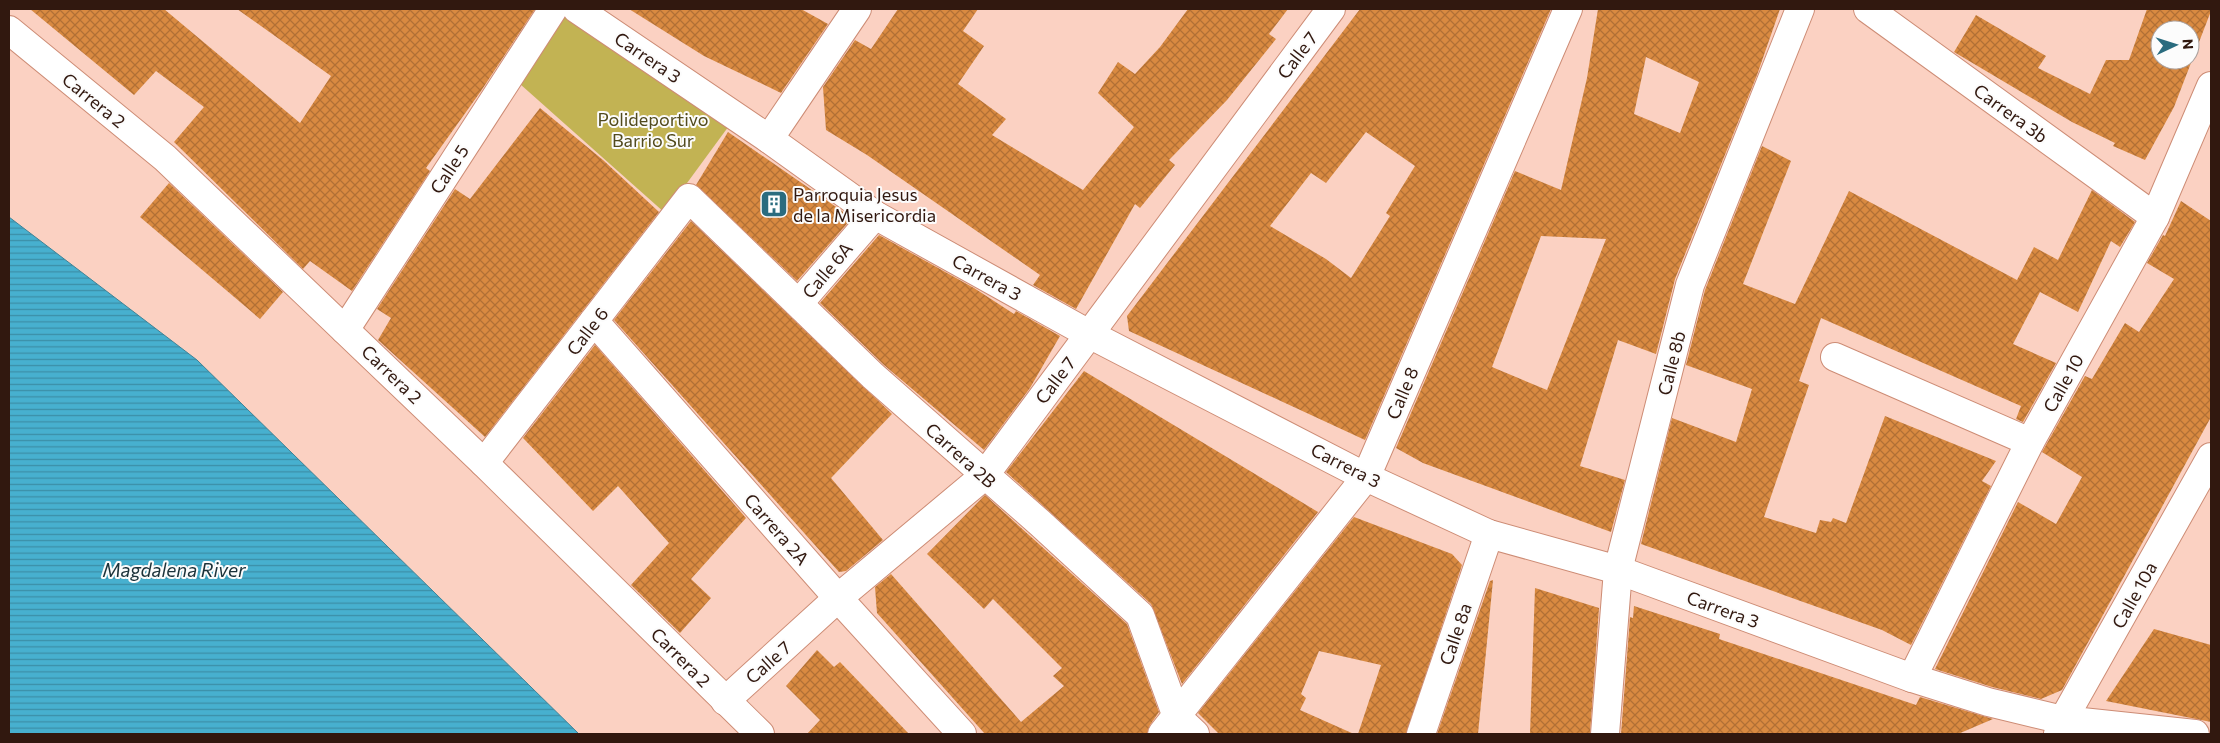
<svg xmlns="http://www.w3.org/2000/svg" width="2220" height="743" font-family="Commissioner,sans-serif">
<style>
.green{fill:#c2b353}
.water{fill:url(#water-rules);stroke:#408295}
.building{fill:url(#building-cross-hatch);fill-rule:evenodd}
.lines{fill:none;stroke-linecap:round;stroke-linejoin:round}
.minor-casing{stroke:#cd8c75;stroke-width:30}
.minor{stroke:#fff;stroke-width:28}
.labels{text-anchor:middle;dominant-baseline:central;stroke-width:4;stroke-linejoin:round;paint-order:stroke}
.street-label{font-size:18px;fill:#31180f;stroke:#fcfcfc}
.park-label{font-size:18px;fill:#524b1e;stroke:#fcfcfc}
.poi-label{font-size:18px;fill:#31180f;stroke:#fcfcfc;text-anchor:start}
.water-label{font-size:19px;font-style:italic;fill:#1b323a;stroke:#fcfcfc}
</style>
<defs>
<pattern id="water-rules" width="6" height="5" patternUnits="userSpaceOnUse" patternTransform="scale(1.25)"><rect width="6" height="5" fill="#47b0cf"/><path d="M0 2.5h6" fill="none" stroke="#3c8ea6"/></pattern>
<pattern id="building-cross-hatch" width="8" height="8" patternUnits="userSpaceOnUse" patternTransform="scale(1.25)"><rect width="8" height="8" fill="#d98a41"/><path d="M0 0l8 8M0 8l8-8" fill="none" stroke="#b17035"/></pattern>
</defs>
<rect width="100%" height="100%" fill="#fbd1c2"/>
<path class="green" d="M555 9 734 119 665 213 511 76Z"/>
<path class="water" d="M9 217 197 360 579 734H9Z"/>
<g class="building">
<path d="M30 9H164L300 123 331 76 237 9H535L481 91 426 168 430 171 352 291 310 261 303 269 174 142 204 107 156 71 134 95Z"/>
<path d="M629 9H801L828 24 781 93 704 56Z"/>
<path d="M898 9H978L963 31 984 46 958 84 1006 119 992 135 1083 190 1134 127 1098 93 1118 62 1135 74 1160 47 1188 9H1288L1269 34 1276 39 1227 100 1169 160 1175 165 1140 208 1135 204 1076 309 1033 285 1040 275 867 155 826 130 823 87 855 40 871 49Z"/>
<path d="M1360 9H1551L1365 440 1129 331 1127 316ZM1366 132 1415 166 1386 213 1390 216 1351 278 1326 259 1270 226 1311 173 1326 183Z"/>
<path d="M1598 9H1780L1757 75 1675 279 1656 354 1618 340 1580 466 1625 480 1611 532 1423 463 1396 448 1515 171 1561 190 1587 78ZM1646 57 1699 82 1680 133 1634 114ZM1541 236 1606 239 1547 390 1492 367Z"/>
<path d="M2147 9H2211V11L2174 107 2145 160 2113 146 2115 143 2072 122 1954 52 1976 15 2046 56 2038 68 2090 94 2106 60H2129ZM2160 30H2190V60H2160Z"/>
<path d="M540 108 603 160 659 212 485 437 378 340 391 318 377 309 455 189 470 199Z"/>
<path d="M728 132 852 218 797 281 696 185Z"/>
<path d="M1762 146 1791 161 1743 284 1795 304 1849 191 2017 280 2034 247 2058 260 2092 190 2135 222 2120 247 2111 241 2078 312 2040 292 2013 344 2056 363 2023 422 2016 419 2021 406 1821 318 1799 381 1809 385 1764 517 1816 533 1820 520 1831 522 1833 518 1846 523 1885 416 1996 461 1982 481 1991 486 1911 645 1882 630 1641 544 1672 418 1736 442 1752 389 1686 365 1705 290Z"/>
<path d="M169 183 283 292 260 319 140 217Z"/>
<path d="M2181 201 2211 221V417L2062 690 2041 699 1992 687 1935 669 2018 502 2056 524 2082 477 2042 452 2085 376 2092 379 2125 323 2139 332 2174 279 2147 263 2163 235 2165 236Z"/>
<path d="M691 221 892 414 831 478 883 540 846 571 839 572 614 320Z"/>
<path d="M879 235 974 288 1014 314 1016 311 1060 336 1030 388 984 450 884 365 820 303Z"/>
<path d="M595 345 746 518 691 579 711 598 680 633 631 585 669 543 618 486 593 511 523 438Z"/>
<path d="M1084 371 1318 512 1182 684 1151 604 1006 472Z"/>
<path d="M985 495 1127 624 1159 712 1150 725 1147 734H985L877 613 875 587 891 574 1021 722 1064 686 1053 676 1062 668 993 599 984 609 927 554Z"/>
<path d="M1354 517 1452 554 1462 565 1406 734H1358L1381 665 1319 651 1301 694 1306 698 1300 710 1354 734H1219L1198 713Z"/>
<path d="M1493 580 1478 734H1437L1490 581Z"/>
<path d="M1535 588 1599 608 1590 734H1530Z"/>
<path d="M1634 606 1720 634 1719 639 1916 705 1920 697 1993 719 1958 734H1621L1630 617 1633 618Z"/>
<path d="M2154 629 2211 645V722L2106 701Z"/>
<path d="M817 650 834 667 840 662 909 734H807L820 720 786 686Z"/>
</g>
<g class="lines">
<g class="minor-casing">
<g id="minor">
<path d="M577 9 769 139 875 215 1089 334 1366 477 1489 534 1618 570 1912 678 1988 702 2063 720 2195 734"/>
<path d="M1868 9 2155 217"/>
<path d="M9 30 165 158 484 463 760 734"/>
<path d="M769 139 857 9"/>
<path d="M799 303 875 215"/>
<path d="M594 321 838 598 962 734"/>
<path d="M345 330 553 9"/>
<path d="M1835 357 2030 442"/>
<path d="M484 463 689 198 873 376 1040 523 1140 615 1177 717 1195 734"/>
<path d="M1912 678 2030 442 2155 217 2211 86"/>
<path d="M725 701 838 598 984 476 1331 9"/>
<path d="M1162 734 1366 477 1568 9"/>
<path d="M1421 734 1489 534"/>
<path d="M1605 734 1618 570 1690 285 1800 9"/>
<path d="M2058 734 2063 720 2211 457"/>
</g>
</g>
<use href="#minor" class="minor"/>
</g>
<defs>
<g id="building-square" transform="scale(1.4375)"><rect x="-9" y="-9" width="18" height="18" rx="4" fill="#2a6c7f" stroke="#fcfcfc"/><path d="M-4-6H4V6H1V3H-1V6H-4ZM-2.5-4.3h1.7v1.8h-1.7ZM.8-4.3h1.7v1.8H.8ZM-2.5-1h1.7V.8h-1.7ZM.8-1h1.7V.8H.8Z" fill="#fff"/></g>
</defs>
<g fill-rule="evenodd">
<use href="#building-square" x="774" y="204"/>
</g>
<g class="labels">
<g class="street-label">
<text transform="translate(1297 55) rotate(-53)">Calle 7</text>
<text transform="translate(648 57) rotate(34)">Carrera 3</text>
<text transform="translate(94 100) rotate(39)">Carrera 2</text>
<text transform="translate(2011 113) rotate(36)">Carrera 3b</text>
<text transform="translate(449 169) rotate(-57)">Calle 5</text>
<text transform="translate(827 270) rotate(-50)">Calle 6A</text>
<text transform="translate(987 277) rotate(29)">Carrera 3</text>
<text transform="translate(587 331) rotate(-52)">Calle 6</text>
<text transform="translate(1671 363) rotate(-76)">Calle 8b</text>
<text transform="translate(392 374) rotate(44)">Carrera 2</text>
<text transform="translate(1055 380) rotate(-53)">Calle 7</text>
<text transform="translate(2063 383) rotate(-61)">Calle 10</text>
<text transform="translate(1402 393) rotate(-67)">Calle 8</text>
<text transform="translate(961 455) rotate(42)">Carrera 2B</text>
<text transform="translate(1346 465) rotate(27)">Carrera 3</text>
<text transform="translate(777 529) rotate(49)">Carrera 2A</text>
<text transform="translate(2134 595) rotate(-61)">Calle 10a</text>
<text transform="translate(1723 609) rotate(20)">Carrera 3</text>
<text transform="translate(1455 634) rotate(-71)">Calle 8a</text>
<text transform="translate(681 657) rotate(45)">Carrera 2</text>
<text transform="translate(768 662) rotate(-42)">Calle 7</text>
</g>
<g class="park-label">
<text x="653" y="119">Polideportivo<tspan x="653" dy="21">Barrio Sur</tspan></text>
</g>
<g class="poi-label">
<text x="793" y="194">Parroquia Jesus<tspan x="793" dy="21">de la Misericordia</tspan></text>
</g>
<g class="water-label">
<text x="174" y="569">Magdalena River</text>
</g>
</g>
<rect width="2220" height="743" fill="none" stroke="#31180f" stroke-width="20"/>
<g transform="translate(2175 45) rotate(86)"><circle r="24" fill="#fcfcfc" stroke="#aba19d"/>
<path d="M0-4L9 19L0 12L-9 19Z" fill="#2a6c7f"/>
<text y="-8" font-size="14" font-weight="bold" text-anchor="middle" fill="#31180f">N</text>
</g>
</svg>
